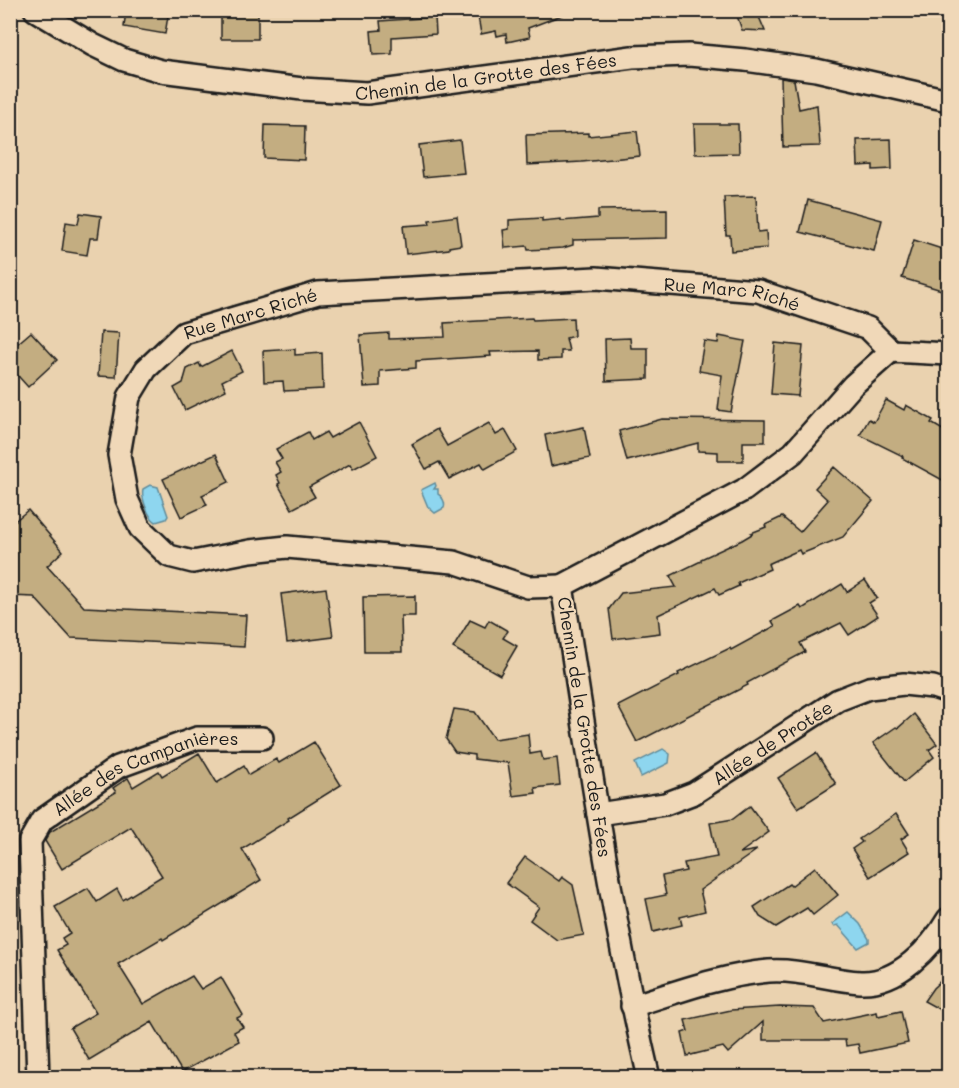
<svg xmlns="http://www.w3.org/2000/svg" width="959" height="1088" font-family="Mali,sans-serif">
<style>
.water{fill:#8ed6ef;stroke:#608c9b;stroke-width:1.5}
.building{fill:#c3ad81;stroke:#1c1c1c;stroke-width:1.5}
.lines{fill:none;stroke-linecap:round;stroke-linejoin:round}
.street-casing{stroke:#1c1c1c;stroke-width:26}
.street{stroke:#f0d8b8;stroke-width:21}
.labels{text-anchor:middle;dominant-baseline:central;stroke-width:4.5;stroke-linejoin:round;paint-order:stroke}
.street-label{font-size:18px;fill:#1c1c1c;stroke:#f0d8b8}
</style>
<rect width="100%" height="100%" fill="#ead2af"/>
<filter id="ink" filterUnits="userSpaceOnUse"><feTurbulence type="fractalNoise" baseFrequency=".0167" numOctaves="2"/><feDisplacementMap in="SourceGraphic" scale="12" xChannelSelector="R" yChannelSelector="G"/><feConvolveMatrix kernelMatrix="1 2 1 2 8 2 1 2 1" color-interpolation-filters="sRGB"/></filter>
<g filter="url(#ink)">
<g class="water">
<path d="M435 483 436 486 434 489H438V494C442 496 446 503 444 508L435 513 428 507 421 490Z"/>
<path d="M150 485 158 487 168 516 166 519 156 522C148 517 141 498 143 489Z"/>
<path d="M663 749 670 754 669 763 641 777 635 763Z"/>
<path d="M848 912 860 924 869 939V942L858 948 838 925 834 926 832 924Z"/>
</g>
<g class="building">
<path d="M126 10H169L165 34 124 27Z"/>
<path d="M477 10H570V12L528 28 530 37 507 42 506 34 497 36 496 31 481 34Z"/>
<path d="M735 10H756L765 31 742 30Z"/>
<path d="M221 12 258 13V39H221Z"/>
<path d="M435 17 436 34 392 37V54L373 55 371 31 381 30 380 21Z"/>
<path d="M781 78 794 80 799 109 817 105 820 146 783 147Z"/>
<path d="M694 124H738L739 153 695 154Z"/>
<path d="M265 125 305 126 304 160 264 158Z"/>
<path d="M637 131 640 156 582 162 527 165 526 135 588 133V136Z"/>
<path d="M891 139 892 169 873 170V165L858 166 857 140Z"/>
<path d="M460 140 464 173 423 177 419 145Z"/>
<path d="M756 196 758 232 766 231 767 248 731 251 730 235H726L724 197Z"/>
<path d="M808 200 882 220 874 251 800 232Z"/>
<path d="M667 209V238L573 240V245L563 248 528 250 527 246 505 248 503 230 509 229V220L542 218V221L561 219V221L598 218V210Z"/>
<path d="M80 213 101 216 98 238H90L87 255 62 251 66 222 78 224Z"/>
<path d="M457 216 461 245 449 247V249L406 254 403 226 430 224 429 220Z"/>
<path d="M914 240 948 251V292L902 278Z"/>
<path d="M532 318 533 320 573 318 574 336 566 338 569 351H561V359L538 360V351L490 352 491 356 416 361V368L380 371V386L364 387 360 335 389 333V339L445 337 444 323Z"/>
<path d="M31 332 57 360 28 387 10 367V350Z"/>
<path d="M101 332 119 333 116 377 98 376Z"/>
<path d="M719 336 745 341 731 412 718 410 722 375 699 371 704 341 718 343Z"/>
<path d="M630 338 631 348H648V379L606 381 605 339Z"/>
<path d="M775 343 803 346 798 396 771 394Z"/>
<path d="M295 349V355L322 353 323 389 284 391 283 381 264 382 263 351Z"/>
<path d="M232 351 242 371 222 381 226 390 185 410 174 388 183 383 187 369 199 363 201 367Z"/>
<path d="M886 400 904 410 906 405 933 420 931 423 948 433V483L902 458 903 456 860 435 869 419 874 422Z"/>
<path d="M662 419 765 420V442H743V461H718V452L698 451V443L627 461 619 431Z"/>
<path d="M359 422 377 456 353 469 350 464 309 487 315 497 292 509 278 484 280 483 276 475 281 472 275 462 282 459 276 449 308 432 312 440 326 432 330 438Z"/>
<path d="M489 423 496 435 505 430 517 451 485 469 481 463 449 479 439 462 426 469 412 444 437 429 447 446Z"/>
<path d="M584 427 590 458 551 466 545 435Z"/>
<path d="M216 454 229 482 202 495 207 505 181 517 163 479Z"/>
<path d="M834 467 873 501 843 537 801 554 799 550 768 564 770 569 738 583 739 586 719 595 715 588 658 615 660 633 613 639 609 609 621 593 676 587 670 576 701 561V559L742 540 752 534 751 533 766 527 765 525 782 517 800 532 828 500 815 488Z"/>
<path d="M28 510 63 551 47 566 84 607 246 615 244 647 71 638 34 597 10 596V525Z"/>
<path d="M865 580 877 598 869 603 878 616 849 635 841 623 800 643 805 652 747 683 748 685 637 742 618 706 679 675 678 673 730 648 731 650 775 626 772 621 800 606 802 609 842 584 847 592Z"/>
<path d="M326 588 333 637 287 643 281 594Z"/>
<path d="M415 596V616H401L402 652H364L363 597Z"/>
<path d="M470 620 485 627 489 620 508 631 503 638 517 646 500 675 453 648Z"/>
<path d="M454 709 475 712 494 739 528 734 530 754 541 752 543 760 557 758 560 785 535 788 536 793 513 796 508 763 474 759V755L455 752 446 739Z"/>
<path d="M914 714 937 744 929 750 934 757 904 782 873 743 896 727 898 728Z"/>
<path d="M314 742 341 785 288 818 289 820 242 849 261 880 163 940 162 938 118 964 143 1004 192 976 201 989 221 977 243 1015 237 1018 243 1027 234 1032 239 1041 182 1072 152 1022 89 1060 70 1028 96 1013 57 950 66 945 62 938 70 933 55 907 88 888 97 902 117 889 123 900 162 876 131 827 62 869 45 841 50 832 116 792 113 788 128 778 133 787 159 771 162 776 199 753 217 783 244 766 249 775 276 759 279 763Z"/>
<path d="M816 753 836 784 798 808 778 778Z"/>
<path d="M750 806 769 832 740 853 757 850 700 890 705 911 680 917 682 925 653 932 646 899 666 895 662 876 686 871 684 863 717 857 710 823 733 819Z"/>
<path d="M896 814 909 834 901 839 909 852 870 877 852 849 862 842 859 839Z"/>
<path d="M525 857 559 881 562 877 573 885 584 935 557 940 530 920 539 907 506 883Z"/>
<path d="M815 867 838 895 813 915 807 908 776 927 760 917 754 907 789 884 791 886Z"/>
<path d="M948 974V1014L924 1001 933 988Z"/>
<path d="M780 1007 814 1008 824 1023 877 1012 878 1016 901 1011 908 1043 860 1053 858 1044 846 1046 845 1040H763V1022L728 1053 723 1047 687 1056 682 1033 688 1031 685 1020 731 1010Z"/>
</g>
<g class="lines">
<g class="street-casing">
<g id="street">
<path id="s1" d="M35 10 93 45 124 60 161 71 302 89 367 93 632 57 689 55 745 60 816 70 948 100"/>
<path id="s2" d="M562 586 528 587 454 562 287 547 250 551 193 562 169 556 140 528 127 499 119 455 129 397 146 369 184 333 318 293 596 278 758 291 868 328 891 351"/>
<path id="s3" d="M598 814 665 804 694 793 838 700 869 688 904 684 933 687 948 692"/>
<path d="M632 1006C677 992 722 975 769 971 800 969 829 980 860 982 898 984 931 948 948 919"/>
<path id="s4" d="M38 1078 30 841 42 820 118 767 197 738H262"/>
<path d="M649 1078C611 916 588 750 562 586L744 490 793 453 853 385 891 351 948 354"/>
</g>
</g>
<use href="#street" class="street"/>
</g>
</g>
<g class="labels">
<g class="street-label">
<text stroke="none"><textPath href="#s1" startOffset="468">Chemin de la Grotte des Fées</textPath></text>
<text stroke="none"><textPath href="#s2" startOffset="1216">Rue Marc Riché</textPath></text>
<text stroke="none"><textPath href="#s2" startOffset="730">Rue Marc Riché</textPath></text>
<text transform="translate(585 727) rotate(81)">Chemin de la Grotte des Fées</text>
<text stroke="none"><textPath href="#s3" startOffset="192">Allée de Protée</textPath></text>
<text stroke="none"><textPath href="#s4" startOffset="378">Allée des Campanières</textPath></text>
</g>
</g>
<rect width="959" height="1088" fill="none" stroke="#f0d8b8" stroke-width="36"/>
<rect x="18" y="18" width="923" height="1052" fill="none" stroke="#1c1c1c" stroke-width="2" filter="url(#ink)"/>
</svg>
